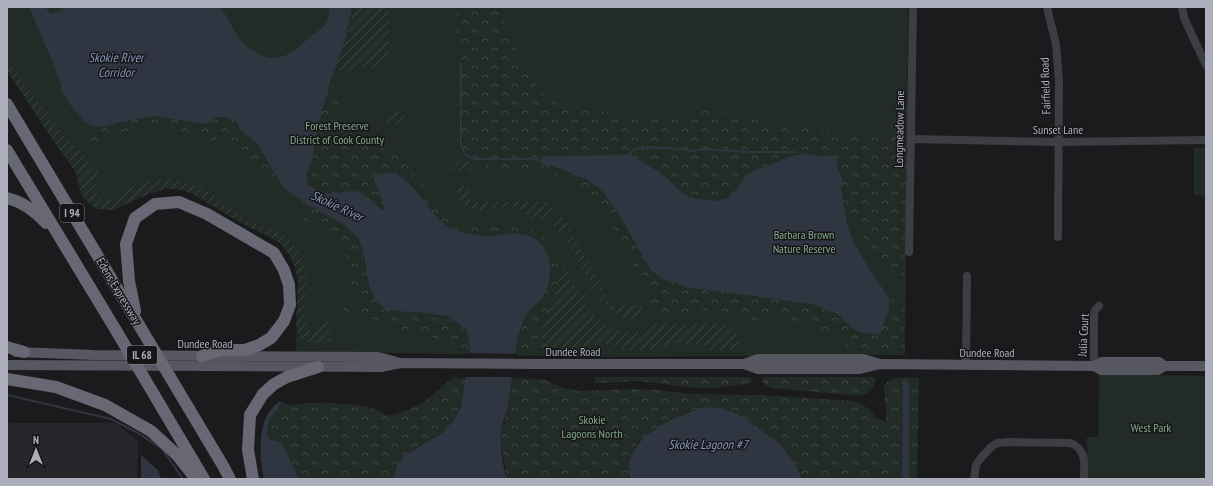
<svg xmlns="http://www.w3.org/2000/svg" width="1213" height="486" font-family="'PT Sans Narrow',sans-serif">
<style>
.built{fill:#27262a}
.green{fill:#222b25}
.forest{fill:url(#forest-crowns)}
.garden{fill:url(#garden-furrows)}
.water{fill:#2f3642}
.pier{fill:#1b1a1d}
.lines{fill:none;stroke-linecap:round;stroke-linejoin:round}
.stream{stroke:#2f3642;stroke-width:2}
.minor{stroke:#3d3d44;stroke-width:8}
.major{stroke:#575761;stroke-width:10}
.highway{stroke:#676873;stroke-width:12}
.labels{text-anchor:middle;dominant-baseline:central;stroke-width:3;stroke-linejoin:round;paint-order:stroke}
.shield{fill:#161518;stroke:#80818c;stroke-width:1}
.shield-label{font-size:11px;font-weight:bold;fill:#adafbd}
.street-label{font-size:12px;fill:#adafbd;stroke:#161518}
.park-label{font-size:12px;fill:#83a88c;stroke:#161518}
.water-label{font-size:13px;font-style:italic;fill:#8396b8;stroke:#161518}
</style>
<defs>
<pattern id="forest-crowns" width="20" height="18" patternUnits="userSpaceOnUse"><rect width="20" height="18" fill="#222b25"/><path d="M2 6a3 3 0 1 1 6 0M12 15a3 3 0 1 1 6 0" fill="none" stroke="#3f4743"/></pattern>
<pattern id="garden-furrows" width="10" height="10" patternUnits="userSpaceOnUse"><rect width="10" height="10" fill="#222b25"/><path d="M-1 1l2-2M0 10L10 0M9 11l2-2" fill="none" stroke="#3f4743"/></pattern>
</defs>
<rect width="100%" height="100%" fill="#1b1a1d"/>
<path class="built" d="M7 421 11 423H116L138 442 137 479H7Z"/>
<g class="green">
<path d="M7 7H908L905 355 589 357 296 351 298 280 295 268 288 253 282 245 272 238 245 225 191 193 178 189H166L151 193 113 210 96 209 84 199 79 187 76 173 69 162 54 142 7 71Z"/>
<path d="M1194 147 1206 148V196L1194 195Z"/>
<path d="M1099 374 1206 376V479H1087V437H1098Z"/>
</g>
<g class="forest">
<path d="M457 7H499L527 75 544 94 557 103 582 110 608 112 638 117 660 120 707 110 756 118 781 125 841 132H882L895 135 907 140 905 284 891 267 877 258 865 242 854 222 845 214 841 188 843 183V178L838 169 835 156 832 155 828 157 813 154 789 157 773 163 746 174 739 187 728 198 715 201 698 199 688 196 631 155 543 156 541 163 567 171 586 179 601 190 619 214 647 264 663 279 686 287 812 304 837 314 852 328 875 334H880L889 308V298L898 302 905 308V352L847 349 842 337 766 315 757 321 744 324C739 318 731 313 723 311 701 308 673 314 651 316L648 280 645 275 638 273 598 202 584 188 566 178 553 174 539 172H487V165L484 162H471L457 158 458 46 456 44Z"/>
<path d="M330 83C343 95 339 99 339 115L358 127 368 138 386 151 397 155 412 171 446 212 460 222 472 226 488 228H532C545 235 553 247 561 259L566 257 568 261 563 263 555 296 544 320 543 340C550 347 558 348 564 354L515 353 526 315 534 306 550 278 548 257 545 247 517 233 483 236 460 232 449 228 437 219 413 187 374 180 383 202 384 209 382 210 368 197 347 191 335 193H327L314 189 307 184V173L312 161 318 125Z"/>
<path d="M152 116 175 119 224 117 237 122 240 130 257 143 282 186 306 204 343 224 358 237 365 255 426 313 448 316 467 330 470 348 469 353H458L455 346 433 337 410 332 381 323 365 315 355 314 345 317 342 307 357 302C359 295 353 286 350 279 348 270 347 261 345 252 339 226 320 225 298 218L302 212 257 172 259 169 219 136 211 145 198 135 179 133 174 130 160 127H145L132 129 95 146 89 141V137L103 127 121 122Z"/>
<path d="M454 377 466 379 461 408 453 421 441 434 405 455 397 465 393 479H299L282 443C277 440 271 441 266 437L269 420 281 404 280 401C287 407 298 404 307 403 324 402 354 403 371 408 377 409 383 413 388 416L408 410 425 401Z"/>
<path d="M595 377H749L752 379 751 383 716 388H696L640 381 597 383 594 381Z"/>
<path d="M763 377H873L876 378C875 388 870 392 861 396L773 388 765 385 762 380Z"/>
<path d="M512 378 542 379 562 387 578 391 633 389 660 390 689 394 764 395 852 401 858 402 870 410 876 418 886 421V412L884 386C891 374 907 378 919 378L917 479H909V384L907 381 903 384 902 479H802L795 463 779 443 741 416 683 414 652 431 637 444 628 462 631 479H507L501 444V429L508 408Z"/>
</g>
<g class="garden">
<path d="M352 7H391H389V57H387V63H381L376 68 356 67 353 73H345L336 67C341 50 354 26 352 7Z"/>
<path d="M7 57C34 100 65 138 100 174 98 177 96 181 95 185 93 193 101 201 109 200 116 199 122 192 128 189 147 179 171 177 192 184 212 190 225 207 243 217 256 225 272 227 284 236 293 243 300 252 303 263 305 269 306 275 306 281 307 294 300 321 311 331L313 330 317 332C319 326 319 317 326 318 331 324 331 334 332 342L311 344 298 336 296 325 298 280 293 260 282 245 272 238 245 225 191 193 178 189H166L151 193 113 210 96 209 89 204 81 193 76 173 69 162 54 142 7 71Z"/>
<path d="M388 111H404V124H387Z"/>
<path d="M456 158 471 162V172L450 171 449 170 450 167H456Z"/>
<path d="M459 186H466L470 190 471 202H532L547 203 553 209C547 217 538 223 528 216 524 214 522 210 518 207H487L480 211 472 210 465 206 458 200 457 188Z"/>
<path d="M560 214 571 230 562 235 553 226Z"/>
<path d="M574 236 603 289 599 291 593 289 568 242V239Z"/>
<path d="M563 263 581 297 585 294 588 298 583 301C589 312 596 319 606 326L610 320 614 322 611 328C623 333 636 333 648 331V326L650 324C665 323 681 325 696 324 720 324 739 317 739 350H709L705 345 701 344 686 345 672 343 666 345 654 350H626L618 346 605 344 591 345 580 349 560 350 548 345 543 340 541 333 544 320 555 296Z"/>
<path d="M605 294 612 306 642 304V316C628 326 609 311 600 301V297Z"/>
</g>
<g class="water">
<path d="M29 7H46L47 10 52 14 60 11 64 7H219C230 18 231 27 239 38 243 44 249 48 255 52 278 66 292 53 309 38 321 28 331 25 329 7H352L346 37 330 83 318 125 312 161 307 173V184C315 189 324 194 334 193 342 193 351 189 359 192 368 196 375 204 382 210L384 209 383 202 374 180 375 176C408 158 426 216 450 228 460 233 472 235 482 236 495 237 507 233 519 234 540 235 549 250 550 270 550 279 548 290 543 297 539 304 529 308 525 317 512 345 514 376 508 405 507 414 501 422 501 431 500 447 502 464 507 479H393L397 465 405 455 441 434 453 421 461 408 470 348 467 330 448 316 426 313 386 310 376 301 369 286 364 254 358 237 343 224 306 204 282 186 257 143 240 130 237 122 224 117H216L208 124 152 116 121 122 103 127 91 126 84 121 72 107 61 90V85L51 58Z"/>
<path d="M803 154C812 154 824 158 832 155L835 156C837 161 837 165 838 169 841 177 845 179 841 188L847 224 853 241 868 267 889 298V308L880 334 859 332 852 328 837 314 812 304 686 287 663 279 653 272 647 264 619 214 601 190 586 179 567 171 541 163 543 156 631 155 659 172 673 183 676 188 688 196 698 199 715 201 728 198 739 187 746 174 789 157Z"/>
<path d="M905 381H907L909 384V479H902L903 384Z"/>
<path d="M280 401 281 404 269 420 266 437C271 441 277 440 282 443L299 479H264C259 454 256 417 280 401Z"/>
<path d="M705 407 721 408 741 416 779 443 795 463 802 479H631C630 474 627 466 629 461 639 430 677 416 705 407Z"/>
<path d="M141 455 158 470 161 479H141Z"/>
</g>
<path class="pier" d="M467 353 517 354 515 361 514 377H464Z"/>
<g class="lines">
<g class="stream">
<path d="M461 64V144L465 155 474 159H531L545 161"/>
<path d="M628 155 635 149 645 147 682 149 692 151 706 149 748 152H795"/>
<path d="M7 395 111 419 138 433 162 449 183 479"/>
</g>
<g class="minor">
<path d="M1047 7 1056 45 1059 80 1058 237"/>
<path d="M1182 7 1184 18 1206 65"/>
<path d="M911 139 1058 142 1206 140"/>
<path d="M909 252 913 7"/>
<path d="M966 365 967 276"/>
<path d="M1094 366V314L1095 310 1099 306"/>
<path d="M974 479 976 465 980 459 991 447 997 443 1008 442 1071 443C1087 451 1084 463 1084 479"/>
</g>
<g class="major">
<path d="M16 352 94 355 378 357 397 362"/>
<path d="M744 364 758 369H860L880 364 1094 366 1102 362H1159L1164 366"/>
<path d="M7 365 381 367 401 363 532 364H744L758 359H863L880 364"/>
<path d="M1094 366 1101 370H1158L1164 366H1206"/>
</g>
<g class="highway">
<path d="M7 104 222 464 230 479"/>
<path d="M7 150 114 327 204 479"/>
<path d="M7 198C23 202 35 211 46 223"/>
<path d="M135 311 129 281 126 244 135 218 155 204 179 202 207 214 274 253 284 270 289 285 290 305 284 321 271 338 259 345 245 350H220L202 356"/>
<path d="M7 347 24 352"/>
<path d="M7 379 56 387 105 405 151 431 177 455 196 479"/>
<path d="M253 479 248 450 250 415 263 394 274 384 287 377 318 367"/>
</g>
</g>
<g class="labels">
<g class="shield">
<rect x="60" y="204" width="24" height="18" rx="3"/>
<rect x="127" y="346" width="30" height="18" rx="3"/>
</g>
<g class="shield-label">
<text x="72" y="213">I 94</text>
<text x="142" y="355">IL 68</text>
</g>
<g class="street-label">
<text transform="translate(1045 86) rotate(-92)">Fairfield Road</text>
<text transform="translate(899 129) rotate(-89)">Longmeadow Lane</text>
<text x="1058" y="129">Sunset Lane</text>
<text transform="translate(119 291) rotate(59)">Edens Expressway</text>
<text transform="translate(1083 335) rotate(-87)">Julia Court</text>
<text x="205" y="343">Dundee Road</text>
<text x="573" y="351">Dundee Road</text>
<text x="987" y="352">Dundee Road</text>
</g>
<g class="park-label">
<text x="337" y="125">Forest Preserve<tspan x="337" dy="14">District of Cook County</tspan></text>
<text x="804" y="234">Barbara Brown<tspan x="804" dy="14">Nature Reserve</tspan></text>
<text x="592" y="419">Skokie<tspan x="592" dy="14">Lagoons North</tspan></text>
<text x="1151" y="427">West Park</text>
</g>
<g class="water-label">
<text x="116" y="57">Skokie River<tspan x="116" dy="15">Corridor</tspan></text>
<text transform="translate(337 206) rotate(25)">Skokie River</text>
<text x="708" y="444">Skokie Lagoon #7</text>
</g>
</g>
<rect width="1213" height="486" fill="none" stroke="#adafbd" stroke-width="16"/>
<g transform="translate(36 450)" stroke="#161518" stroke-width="3" paint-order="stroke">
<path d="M0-3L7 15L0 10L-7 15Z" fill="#adafbd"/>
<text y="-6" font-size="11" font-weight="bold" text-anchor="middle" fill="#adafbd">N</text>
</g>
</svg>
